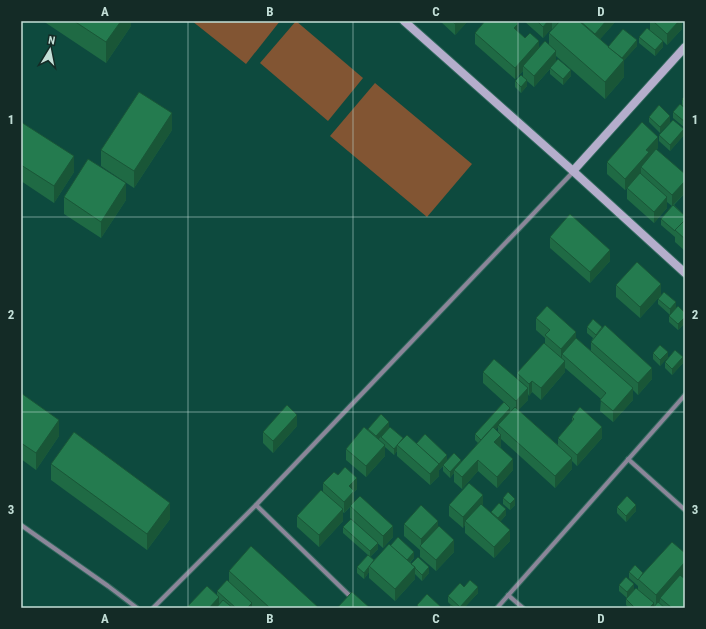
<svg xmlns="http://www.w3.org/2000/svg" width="706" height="629" font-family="'Roboto Condensed',sans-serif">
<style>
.green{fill:#825533}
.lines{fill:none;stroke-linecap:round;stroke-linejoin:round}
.street-casing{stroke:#31685d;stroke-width:6}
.secondary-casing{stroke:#31685d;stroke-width:10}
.street{stroke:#8b8699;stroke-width:4}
.secondary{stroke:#b5aecc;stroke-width:8}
.wall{fill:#1f6a44;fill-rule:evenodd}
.shaded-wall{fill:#195637}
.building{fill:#247b4f;stroke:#195637}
.grid{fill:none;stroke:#c3dfd7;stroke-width:1;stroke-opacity:0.55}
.neatline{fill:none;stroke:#c3dfd7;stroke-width:1.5}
.grid-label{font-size:13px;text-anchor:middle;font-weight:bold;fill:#c3dfd7}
</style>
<rect width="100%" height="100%" fill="#0d4a3e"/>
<g class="green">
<path d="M192 21H280L246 64Z"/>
<path d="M296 21 363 78 328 121 260 63Z"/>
<path d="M375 83 472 164 427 217 330 136Z"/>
</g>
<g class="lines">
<g class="street-casing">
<g id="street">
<path d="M628 459 685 510"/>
<path d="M256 505 352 598"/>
<path d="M21 525 108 586 137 608"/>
<path d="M508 595 523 608"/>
<path d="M153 608 256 505 573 172"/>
<path d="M497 608 685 395"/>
</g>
</g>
<g class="secondary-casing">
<g id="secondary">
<path d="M404 21 573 171 685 273"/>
<path d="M573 171 685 47"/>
</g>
</g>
<use href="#street" class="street"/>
<use href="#secondary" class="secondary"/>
</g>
<g class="wall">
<path d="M43 21H131V26L106 63Z"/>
<path d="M440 21H468L455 35Z"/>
<path d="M524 21H616L600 39 608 47 637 46 624 60V77L605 99 556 56V62L571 76 563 85 550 74V69L534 87 527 81V86L521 93 515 87V81L523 77V71L515 79 475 44V33L518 32 525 38 539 48 549 44V33L552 29V28L543 38Z"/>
<path d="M650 21H682V29L667 45 663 41V47L655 56 639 43V37L650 30Z"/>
<path d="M685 96V108L682 105V99Z"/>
<path d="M685 108V128L673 118V112Z"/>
<path d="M649 117 670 122 660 133 649 122Z"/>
<path d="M21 122 74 172 54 203 21 181Z"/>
<path d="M172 130 134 188 101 166V150Z"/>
<path d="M659 135H684L670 151 659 141Z"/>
<path d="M658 148 649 158 685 193 674 205 685 216V251L675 242V237L661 225V219L672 206 667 202V208L654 223 627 199V188L625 190 607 174V162Z"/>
<path d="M64 197 126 200 101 238 64 214Z"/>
<path d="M550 237 610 261 590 283 550 248Z"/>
<path d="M616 285 661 295 640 318 616 297Z"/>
<path d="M658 299 685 313V323L678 330 669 322V316L670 315 658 304Z"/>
<path d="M536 318 576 338 591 351V342L593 338 587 333V327L602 328 652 379 638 395 633 390V400L613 422 600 411 601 399 565 368V372L541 400 532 392 529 396 528 394V400L518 410 558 445V438L572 422V417L602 438 577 466 572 461V469L555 488 501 439V446L500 447 513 470 497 488 478 471 462 489 454 482V473L450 478 443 471V466L439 470V476L430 485 397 456V451L394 455 385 447V456L366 477 346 460V449L368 431V429L389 428 403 438 416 444 447 460 461 463 478 443 475 440V434L504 402 483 383V372L517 379V373L545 343V338L536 330ZM498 427V432L495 430Z"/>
<path d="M653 353 668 357 660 366 653 359Z"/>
<path d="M665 362 683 363 672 375 665 368Z"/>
<path d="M21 393 59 436 36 470 21 459Z"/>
<path d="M297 426 273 453 263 443V432Z"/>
<path d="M51 464 170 519 147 550 51 480Z"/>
<path d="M338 475 357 489 354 492V502L393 537 383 548 350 518V507L344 513 343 512V521L319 547 297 527V516L323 492V483Z"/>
<path d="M503 498 515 505 510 510 503 504Z"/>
<path d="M449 505 483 506 491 513V512L506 515 500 522 510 541 494 558 465 533V525L463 528 449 516Z"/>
<path d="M617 507 636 511 626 522 617 513Z"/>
<path d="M404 524 438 527 454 552 436 571 420 557V550L404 536Z"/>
<path d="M343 527 378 549 370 557 374 560 390 546 414 558 410 563 429 573 422 581 415 574V579L395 601 369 578V572L364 579 357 573V567L368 555 343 533Z"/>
<path d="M229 571 319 608H186L217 595V591L229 582Z"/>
<path d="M629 572 643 573 685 574 682 577 685 608H629L626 605V599L627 598 619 591V585L634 590 638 589V586L629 578Z"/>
<path d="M464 587 478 593 464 608H448L451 605 448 602V596Z"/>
</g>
<g class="shaded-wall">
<path d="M121 21H131V26L106 63V42Z"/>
<path d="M457 21H468L455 35V24Z"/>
<path d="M548 21H552V28L543 38V27Z"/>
<path d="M606 21H616L595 45V34Z"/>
<path d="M679 21H682V29L667 45V34Z"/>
<path d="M518 24V35L514 28Z"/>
<path d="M637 40V46L622 63 624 60V77L605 99V82L619 61Z"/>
<path d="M539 41V53L523 66V71L515 79V68Z"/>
<path d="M663 41V47L655 56V50Z"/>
<path d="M556 51V62L534 87V76Z"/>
<path d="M571 70V76L563 85V79Z"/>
<path d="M527 80V86L521 93V87Z"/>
<path d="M172 113V130L134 188V171Z"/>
<path d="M670 116V122L660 133V127Z"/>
<path d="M684 129V135L670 151V145Z"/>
<path d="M658 137V148L641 167V173L625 190V179L646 150Z"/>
<path d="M74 156V172L54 203V186Z"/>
<path d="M685 181V193L672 206V195Z"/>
<path d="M126 183V200L101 238V222Z"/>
<path d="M667 197V208L654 223V212Z"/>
<path d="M610 250V261L590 283V272Z"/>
<path d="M661 284V295L640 318V307Z"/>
<path d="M676 302V308L670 315V309Z"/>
<path d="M685 317V323L678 330V324Z"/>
<path d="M576 332V343L562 354V359L561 360V349Z"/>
<path d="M668 352V357L660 366V360Z"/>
<path d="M683 357V363L672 375V369Z"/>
<path d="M565 361V372L541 400V388Z"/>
<path d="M652 368V379L638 395V383Z"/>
<path d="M532 381V392L529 396V384Z"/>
<path d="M528 388V400L516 413V401Z"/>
<path d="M633 388V400L613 422V411Z"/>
<path d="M510 408V413L498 425V427L481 446V440Z"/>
<path d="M297 415V426L273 453V441Z"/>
<path d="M59 420V436L36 470V453Z"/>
<path d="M389 422V428L376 442V436Z"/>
<path d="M602 427V438L577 466V455Z"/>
<path d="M501 435V446L494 454V442Z"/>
<path d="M385 445V456L366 477V466Z"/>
<path d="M397 446V451L394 455V449Z"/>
<path d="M447 455V461L439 470V476L430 485V474Z"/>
<path d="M572 458V469L555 488V476Z"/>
<path d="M513 459V470L497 488V477Z"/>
<path d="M461 460V466L454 470V473L450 478V472Z"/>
<path d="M478 460V471L462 489V477Z"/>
<path d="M357 478V489L354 492V502L344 513V502L349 486Z"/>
<path d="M483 495V506L465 521V525L463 528V517Z"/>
<path d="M515 499V505L510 510V504Z"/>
<path d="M170 503V519L147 550V534Z"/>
<path d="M636 505V511L626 522V516Z"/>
<path d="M343 509V521L319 547V535Z"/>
<path d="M506 509V515L498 524V518Z"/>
<path d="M438 521V532L421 546V539Z"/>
<path d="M393 526V537L383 548V536Z"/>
<path d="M510 530V541L494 558V547Z"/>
<path d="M454 540V552L436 571V560Z"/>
<path d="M378 543V549L370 557V551Z"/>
<path d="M414 552V558L406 566V560Z"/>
<path d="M685 562V574L662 599 660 598V601L656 606V595Z"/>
<path d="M369 567V572L364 579V573Z"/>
<path d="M415 567V579L395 601V589Z"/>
<path d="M429 567V573L422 581V575Z"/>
<path d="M634 584V590L627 598V592Z"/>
<path d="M478 587V593L464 608H460V607Z"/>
<path d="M219 597V608H209Z"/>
<path d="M252 603V608H247Z"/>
<path d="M654 603V608H649Z"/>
</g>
<g class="building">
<path d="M74 21H121L106 42Z"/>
<path d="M452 21H457L455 24Z"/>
<path d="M485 21H515L518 24 514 28 525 38 530 33 539 41 515 68 475 33Z"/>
<path d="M537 21H548L543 27Z"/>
<path d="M560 21H579L624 60 605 82 549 33Z"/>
<path d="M580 21H606L595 34Z"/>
<path d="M653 21H679L667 34Z"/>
<path d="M647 28 663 41 655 50 639 37Z"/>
<path d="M623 29 637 40 622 58 608 47Z"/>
<path d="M545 41 556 51 534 76 523 66Z"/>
<path d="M558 59 571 70 563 79 550 68Z"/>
<path d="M521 75 527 80 521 87 515 81Z"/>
<path d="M139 92 172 113 134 171 101 150Z"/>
<path d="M685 96V102L682 99Z"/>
<path d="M680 104 685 108V122L673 112Z"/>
<path d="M659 105 670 116 660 127 649 117Z"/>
<path d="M673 120 684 129 670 145 659 135Z"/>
<path d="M21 122 74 156 54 186 21 165Z"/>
<path d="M642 122 658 137 646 150 649 152 625 179 607 162Z"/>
<path d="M656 149 685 174V181L672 195 641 167Z"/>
<path d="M88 159 126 183 101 222 64 197Z"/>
<path d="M640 173 667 197 654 212 627 188Z"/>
<path d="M673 205 685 216V220L675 231 661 219Z"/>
<path d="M570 214 610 250 590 272 550 237Z"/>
<path d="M685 220V239L675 230Z"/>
<path d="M637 262 661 284 640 307 616 285Z"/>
<path d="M664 292 676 302 670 309 658 299Z"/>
<path d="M547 306 576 332 561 349 545 335 550 330 536 318Z"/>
<path d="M678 306 685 313V317L678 324 669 316Z"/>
<path d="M593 319 602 327 596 335 587 327Z"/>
<path d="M605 325 652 368 638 383 591 342Z"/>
<path d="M576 338 633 388 613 411 600 400 606 393 562 354Z"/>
<path d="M544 343 565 361 541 388 532 381 529 384 517 373Z"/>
<path d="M660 345 668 352 660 360 653 353Z"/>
<path d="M675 350 683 357 672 369 665 362Z"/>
<path d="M494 359 528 388 516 401 483 372Z"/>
<path d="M21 393 59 420 36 453 21 443Z"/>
<path d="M504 402 510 408 481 440 475 434Z"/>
<path d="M287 405 297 415 273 441 263 432Z"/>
<path d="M515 407 572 458 555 476 498 425Z"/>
<path d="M580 407 602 427 577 455 558 438 574 419 572 417Z"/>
<path d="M381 414 389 422 376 436 368 429Z"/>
<path d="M364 427 385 445 366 466 346 449Z"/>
<path d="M390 427 403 438 394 449 381 437Z"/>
<path d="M493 427 501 435 494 442 513 459 497 477 478 460 462 477 454 470Z"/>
<path d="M74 432 170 503 147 534 51 464Z"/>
<path d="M425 434 447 455 439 464 416 444Z"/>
<path d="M407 435 439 464 430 474 397 445Z"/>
<path d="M454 453 461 460 450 472 443 465Z"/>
<path d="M345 467 357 478 349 486 354 491 344 502 323 483 334 472 338 475Z"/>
<path d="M469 483 483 495 463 517 449 505Z"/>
<path d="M321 490 343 509 319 535 297 516Z"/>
<path d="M508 492 515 499 510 504 503 498Z"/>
<path d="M360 496 393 526 383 536 350 506Z"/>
<path d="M627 496 636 505 626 516 617 507Z"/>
<path d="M499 503 506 509 498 518 491 512Z"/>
<path d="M481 504 510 530 494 547 465 521Z"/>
<path d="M421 505 438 521 421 539 404 524Z"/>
<path d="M351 519 378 543 370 551 343 527Z"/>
<path d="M439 526 454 540 436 560 420 546Z"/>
<path d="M398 537 414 552 407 560 390 546Z"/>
<path d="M672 542 685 553V562L656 595 638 579Z"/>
<path d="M389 544 415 567 395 589 369 566Z"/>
<path d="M251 546 319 608H270L229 571Z"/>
<path d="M368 555 374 560 364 573 357 567Z"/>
<path d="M418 557 429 567 422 575 415 568V567L411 564Z"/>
<path d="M635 565 643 573 638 580 629 572Z"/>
<path d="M680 575 685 579V608H672L660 598Z"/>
<path d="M626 577 634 584 627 592 619 585Z"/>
<path d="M227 580 252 603 247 608H236L217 591Z"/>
<path d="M470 580 478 587 460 607 448 596 460 583 464 587Z"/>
<path d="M207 586 219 597 209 608H186Z"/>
<path d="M636 588 654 603 649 608H635L626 599Z"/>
<path d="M352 592 370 608H337Z"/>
<path d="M427 594 442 608H419L417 605Z"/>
<path d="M223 600 233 608H216Z"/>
<path d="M658 602 665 608H653Z"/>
<path d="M451 605 455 608H448Z"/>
</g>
<path class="grid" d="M188 21V608M353 21V608M518 21V608M21 217H685M21 412H685"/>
<rect width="706" height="629" fill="none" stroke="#142b26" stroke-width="44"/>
<g transform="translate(50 50) rotate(10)" stroke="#142b26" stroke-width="3" paint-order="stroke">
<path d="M0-3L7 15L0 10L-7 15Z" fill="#c3dfd7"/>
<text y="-6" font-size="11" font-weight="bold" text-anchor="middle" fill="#c3dfd7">N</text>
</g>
<rect x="22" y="22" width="662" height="585" class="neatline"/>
<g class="grid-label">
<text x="105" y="16">A</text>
<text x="270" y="16">B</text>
<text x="436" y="16">C</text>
<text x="601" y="16">D</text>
<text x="11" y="124">1</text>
<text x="695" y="124">1</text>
<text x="11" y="319">2</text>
<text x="695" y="319">2</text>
<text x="11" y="514">3</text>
<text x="695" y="514">3</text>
<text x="105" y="623">A</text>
<text x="270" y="623">B</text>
<text x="436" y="623">C</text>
<text x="601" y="623">D</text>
</g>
</svg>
